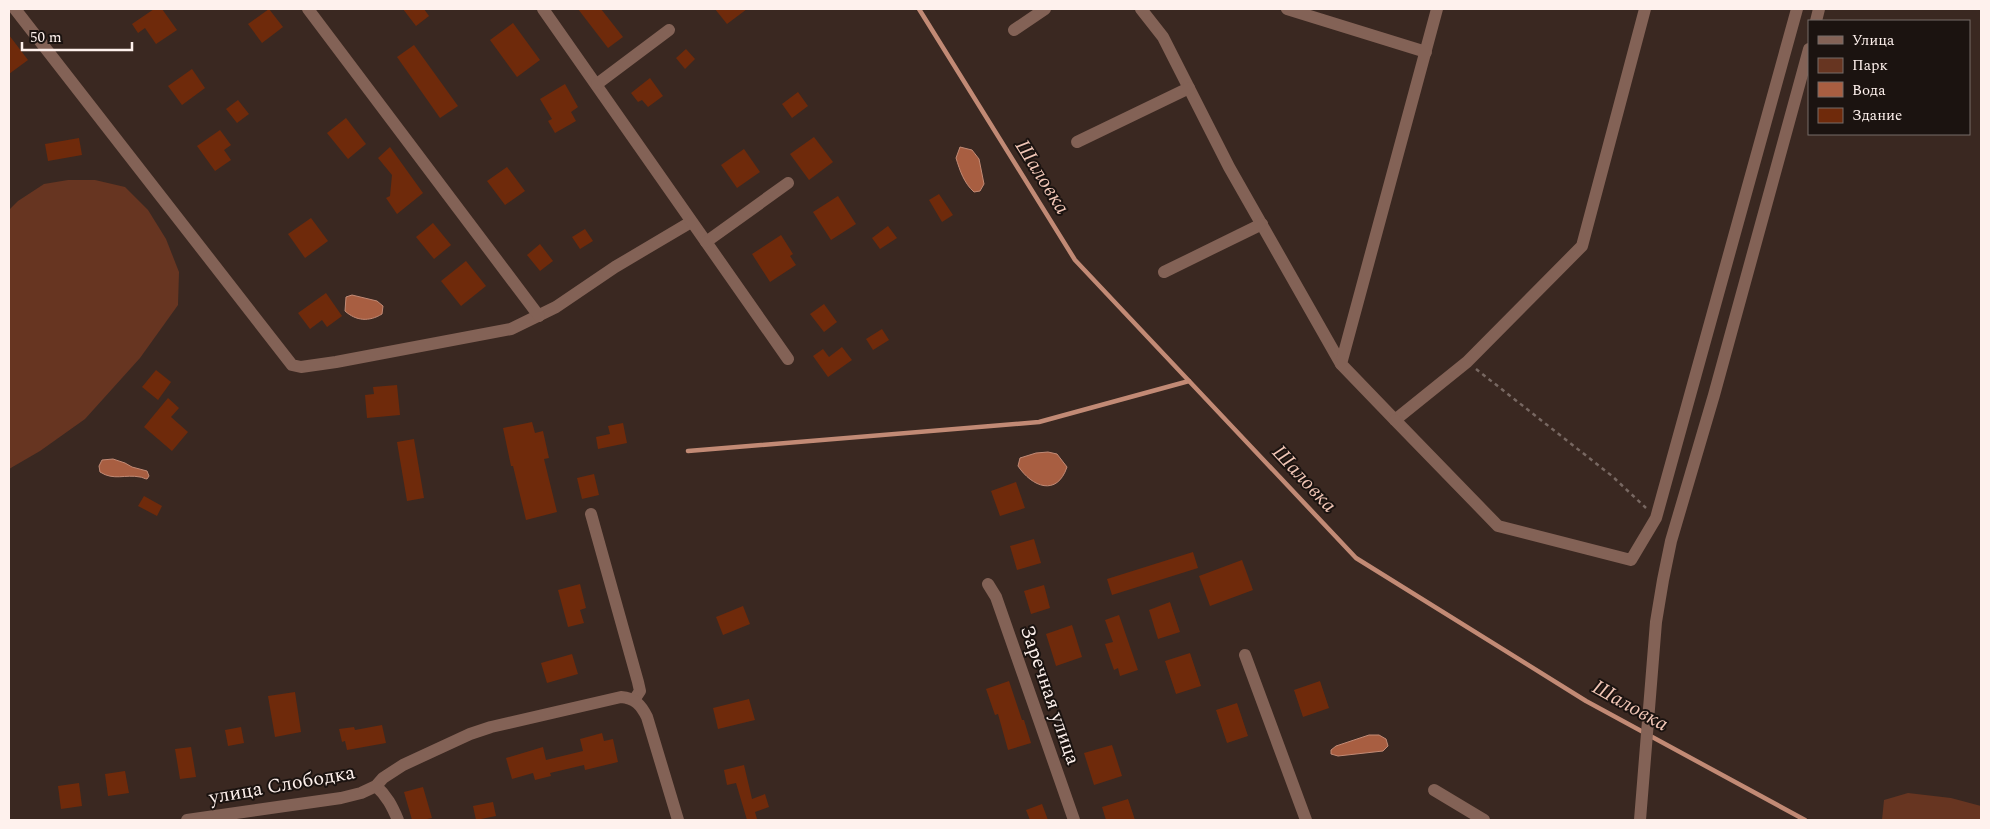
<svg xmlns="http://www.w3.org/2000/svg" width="1990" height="829" font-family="Spectral,serif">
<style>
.green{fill:#673521}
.water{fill:#a85e41;stroke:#c28a75}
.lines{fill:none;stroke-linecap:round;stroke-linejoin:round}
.stream{stroke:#c28a75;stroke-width:4.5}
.building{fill:#6f2a0b}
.path{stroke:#786862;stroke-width:2.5;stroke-dasharray:4 4;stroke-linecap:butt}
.minor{stroke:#836256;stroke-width:12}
.labels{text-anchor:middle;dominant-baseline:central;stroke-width:4;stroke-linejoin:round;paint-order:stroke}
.street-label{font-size:20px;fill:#fef1ed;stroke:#1b1310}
.water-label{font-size:21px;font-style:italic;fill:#f1c6b6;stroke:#1b1310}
</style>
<rect width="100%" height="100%" fill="#3a2821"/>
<g class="green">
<path d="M68 180H95L125 187 148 210 166 239 179 272 178 305 140 358 85 419 40 451 9 469V210L18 201 44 184Z"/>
<path d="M1908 793 1951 798 1981 806V820H1882L1884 800Z"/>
</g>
<g class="water">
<path d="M960 147 972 150 979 159 984 184 980 191 974 192C964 183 960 171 956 158Z"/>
<path d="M352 295 377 301 383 306 382 314C369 322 356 321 345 311L346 297Z"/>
<path d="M1048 452 1057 454 1067 467C1057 497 1032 487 1018 466L1020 458 1036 453Z"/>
<path d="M113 459 125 463 132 467 147 471 149 476 147 479C145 479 142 477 140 477 125 474 114 481 100 472L99 466 102 460Z"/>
<path d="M1369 735H1379L1386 739 1388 746 1383 751 1338 756 1331 754V750L1336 746Z"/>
</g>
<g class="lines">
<g class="stream">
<path d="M919 9 1075 260 1356 558 1586 701 1805 820"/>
<path d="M688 451 1039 422 1189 381"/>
</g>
</g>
<g class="building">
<path d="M154 9H162L177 30 156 44 145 28 138 33 132 24Z"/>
<path d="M269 9 283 27 262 43 248 24Z"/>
<path d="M403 9H424L429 16 416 26Z"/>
<path d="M578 9H601L623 37 608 48Z"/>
<path d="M715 9H747L727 24Z"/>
<path d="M513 23 540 60 517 77 490 40Z"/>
<path d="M9 35 28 60 9 74Z"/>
<path d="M414 45 458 106 440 118 397 57Z"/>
<path d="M686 49 695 59 685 69 676 58Z"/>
<path d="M192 69 205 88 182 105 168 86Z"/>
<path d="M650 78 663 96 648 107 642 100 638 102 631 93Z"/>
<path d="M565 84 578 107 571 112 576 121 555 133 548 121 552 119 540 99Z"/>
<path d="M798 92 808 106 792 118 782 104Z"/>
<path d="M238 100 249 114 237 123 226 109Z"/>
<path d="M346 118 366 144 348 159 327 133Z"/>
<path d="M220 130 231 145 224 150 231 160 215 171 197 146Z"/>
<path d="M814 137 833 162 809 180 790 154Z"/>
<path d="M79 138 82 155 48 161 45 144Z"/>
<path d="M390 147 423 193 397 214 386 198 390 196 392 175 378 158Z"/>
<path d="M744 149 760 172 737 188 721 165Z"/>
<path d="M507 167 525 191 505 205 487 181Z"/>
<path d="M939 194 953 215 942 222 929 200Z"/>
<path d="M838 196 856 224 831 240 813 212Z"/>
<path d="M311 218 328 241 305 258 288 234Z"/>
<path d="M433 223 451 245 434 259 416 237Z"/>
<path d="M888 226 897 238 880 249 872 238Z"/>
<path d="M585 229 593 241 580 249 572 237Z"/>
<path d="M781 235 793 254 790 256 796 265 770 282 752 254Z"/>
<path d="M540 244 553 261 540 271 527 255Z"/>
<path d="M466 261 486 286 461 306 441 281Z"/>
<path d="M326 293 342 316 327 327 322 320 310 329 298 313Z"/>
<path d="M824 304 837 322 824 332 810 314Z"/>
<path d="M882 329 889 340 873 350 866 339Z"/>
<path d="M842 347 852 360 828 377 813 356 823 349 829 357Z"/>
<path d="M156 370 171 382 158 400 142 387Z"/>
<path d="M397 385 400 415 367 418 365 395 374 394 373 387Z"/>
<path d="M168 398 179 408 171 417 188 432 172 451 144 427Z"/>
<path d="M532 422 535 433 543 431 549 458 544 459 557 512 526 520 513 466H511L503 428Z"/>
<path d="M623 423 627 443 598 449 596 437 610 434 608 426Z"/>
<path d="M414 439 424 498 407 501 397 442Z"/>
<path d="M594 474 599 495 582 499 577 478Z"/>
<path d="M1016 482 1025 508 1000 516 991 491Z"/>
<path d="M144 496 162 506 157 516 138 506Z"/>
<path d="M1034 539 1041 563 1017 570 1010 546Z"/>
<path d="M1193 552 1198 568 1112 595 1107 579Z"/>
<path d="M1242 560 1253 590 1210 606 1199 576Z"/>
<path d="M580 584 586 608 580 610 584 623 568 627 558 590Z"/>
<path d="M1044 585 1050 608 1031 614 1024 591Z"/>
<path d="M1170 602 1180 632 1158 639 1149 610Z"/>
<path d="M743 606 750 624 723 635 716 617Z"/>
<path d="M1119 615 1138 670 1120 676 1118 668 1114 670 1105 644 1113 642 1105 620Z"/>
<path d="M1072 625 1082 657 1056 666 1046 634Z"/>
<path d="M1190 653 1201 686 1176 694 1165 661Z"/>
<path d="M572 654 578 674 547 683 541 663Z"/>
<path d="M1009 681 1022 720H1024L1031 743 1008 750 998 714 995 715 986 689Z"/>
<path d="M1320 681 1329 708 1303 717 1294 690Z"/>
<path d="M295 692 301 732 275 737 268 696Z"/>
<path d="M749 699 755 720 718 729 713 708Z"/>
<path d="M1237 703 1248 736 1227 743 1216 710Z"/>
<path d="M382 725 386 743 347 750 345 741 342 742 339 729 354 727 355 730Z"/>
<path d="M241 727 244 743 228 746 225 730Z"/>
<path d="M602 733 604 741 613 739 618 762 585 770 584 765 550 773 551 776 535 780 533 773 512 779 506 758 543 747 546 760 583 751 580 739Z"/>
<path d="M1112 745 1122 776 1094 785 1084 753Z"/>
<path d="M191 747 196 777 180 779 175 749Z"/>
<path d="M744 765 752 799 765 794 769 807 755 812 757 819 752 820H747L736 783 727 785 724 770Z"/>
<path d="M125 771 129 793 108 796 105 774Z"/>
<path d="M79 783 82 806 61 809 58 786Z"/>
<path d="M423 787 432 818 423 820H412L404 792Z"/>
<path d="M1128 799 1135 820H1106L1102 807Z"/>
<path d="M493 802 496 816 476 820 473 806Z"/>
<path d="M1042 804 1048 820H1030L1026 810Z"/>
</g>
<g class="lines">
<path class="path" d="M1476 369 1612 476 1646 508"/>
<g class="minor">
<path d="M15 9 292 365 301 367 336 362 511 329 556 307 615 267 691 222"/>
<path d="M308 9 539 316"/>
<path d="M543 9 788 359"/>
<path d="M1141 9 1163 37 1229 167 1341 364"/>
<path d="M1287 9 1426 52"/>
<path d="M1437 9 1341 364 1395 420 1467 362 1582 246 1645 9"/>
<path d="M1816 21 1819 9"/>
<path d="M1014 30 1045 9"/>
<path d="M597 84 669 30"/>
<path d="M1077 142 1189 88"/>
<path d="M706 242 788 183"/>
<path d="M1164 272 1262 224"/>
<path d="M1395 420 1498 526 1631 560 1656 518 1797 9"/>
<path d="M591 514 638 682 640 691 634 700"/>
<path d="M988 584 996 597 1074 820"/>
<path d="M1245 655 1306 820"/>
<path d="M376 786C387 796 392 806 398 820"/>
<path d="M1434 790 1484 820"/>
<path d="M187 820 341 798 361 793 376 786 383 778 403 765 470 734 491 727 621 697C635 698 641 705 647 717L678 820"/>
<path d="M1640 820 1656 622 1663 580 1671 541 1714 395 1809 49"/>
</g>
</g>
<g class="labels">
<g class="street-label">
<text transform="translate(1050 695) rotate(71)">Заречная улица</text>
<text transform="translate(282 785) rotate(-10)">улица Слободка</text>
</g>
<g class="water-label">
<text transform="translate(1042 177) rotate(58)">Шаловка</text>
<text transform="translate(1304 479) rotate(47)">Шаловка</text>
<text transform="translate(1630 706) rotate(29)">Шаловка</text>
</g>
</g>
<rect width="1990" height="829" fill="none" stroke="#fef1ed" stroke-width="20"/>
<rect x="1808" y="20" width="162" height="115" fill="#1b1310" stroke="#766c68"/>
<rect x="1818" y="36" width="25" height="8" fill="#836256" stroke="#766c68"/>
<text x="1852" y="45" font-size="15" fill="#fef1ed">Улица</text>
<rect x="1818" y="58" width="25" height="15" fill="#673521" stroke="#766c68"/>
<text x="1852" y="70" font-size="15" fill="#fef1ed">Парк</text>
<rect x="1818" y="82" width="25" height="15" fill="#a85e41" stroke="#766c68"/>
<text x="1852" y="95" font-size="15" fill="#fef1ed">Вода</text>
<rect x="1818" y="108" width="25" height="15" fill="#6f2a0b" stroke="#766c68"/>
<text x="1852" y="120" font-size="15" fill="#fef1ed">Здание</text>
<path d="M22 42v8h110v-8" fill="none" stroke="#fef1ed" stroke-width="2.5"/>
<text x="30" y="42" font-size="15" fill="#fef1ed" stroke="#1b1310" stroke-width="4" paint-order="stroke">50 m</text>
</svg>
